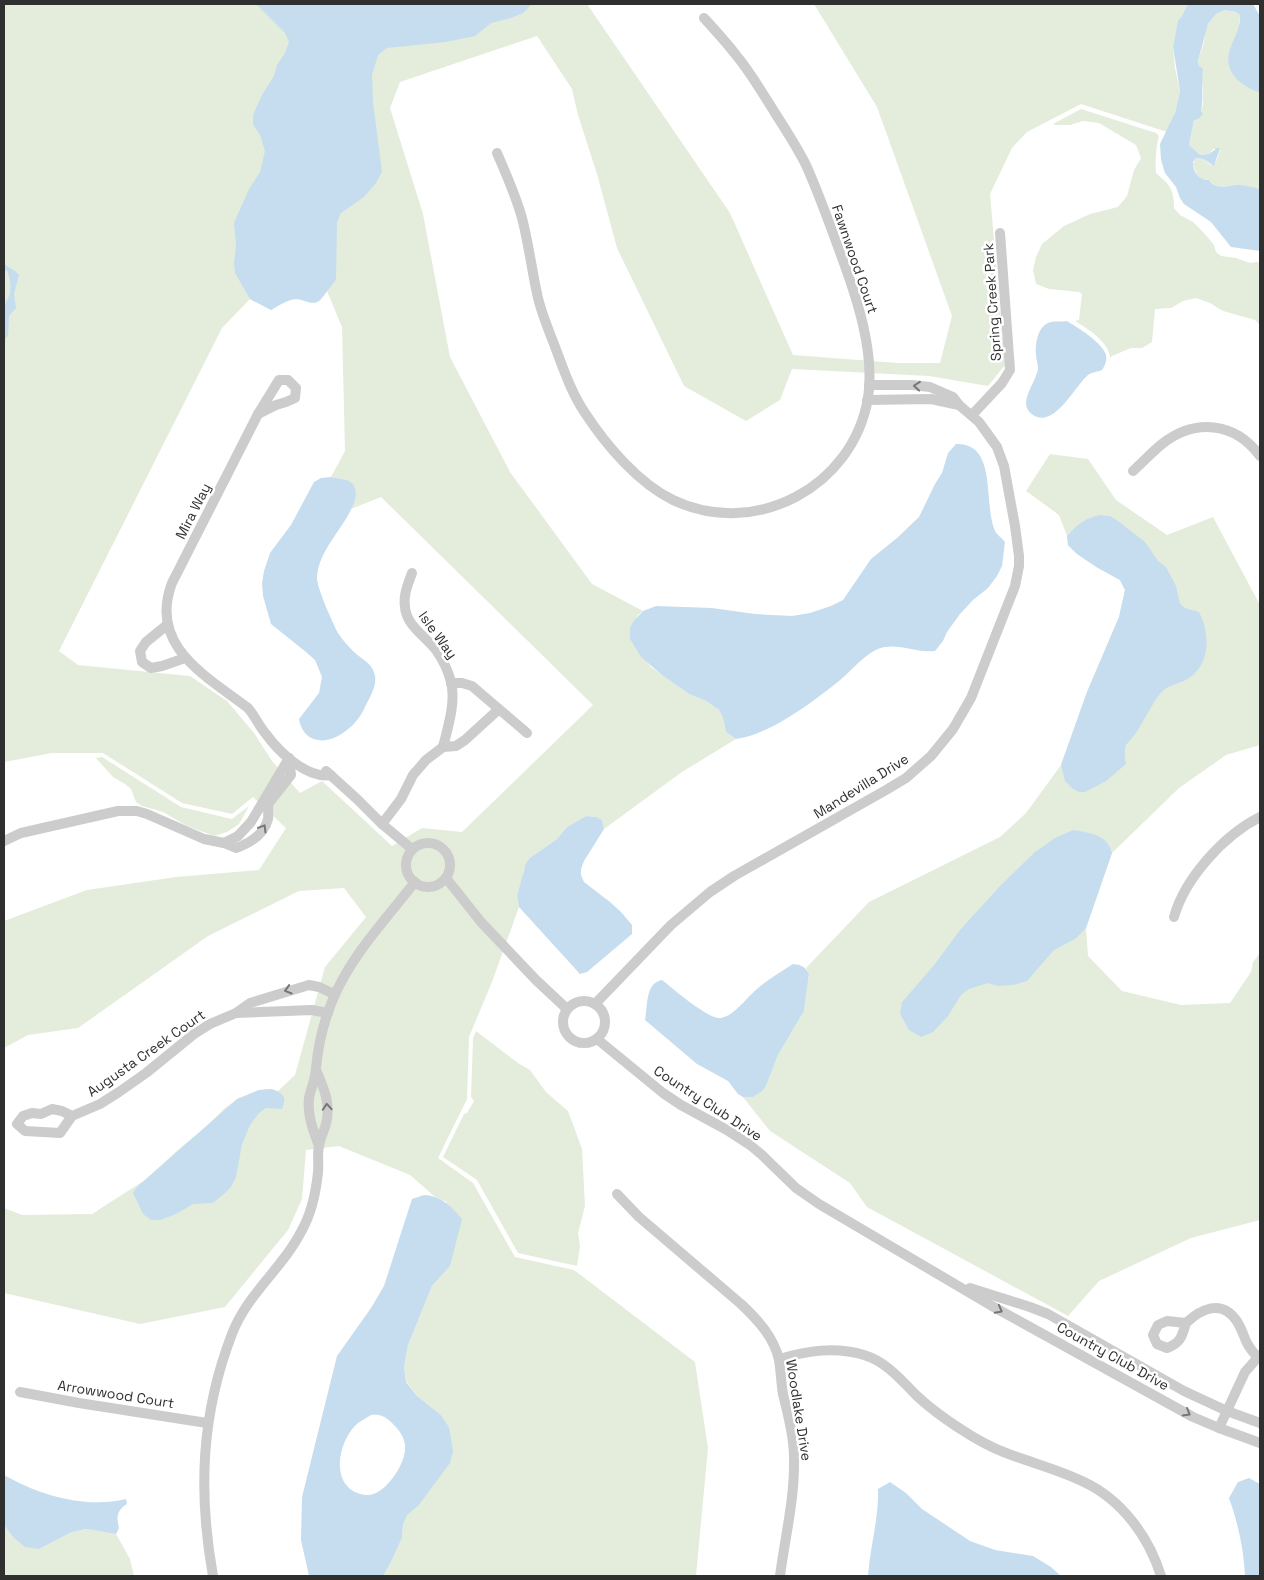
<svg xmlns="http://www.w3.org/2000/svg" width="1264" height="1580" font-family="'Space Grotesk',sans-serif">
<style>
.green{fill:#e4eddb;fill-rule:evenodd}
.water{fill:#c5ddef;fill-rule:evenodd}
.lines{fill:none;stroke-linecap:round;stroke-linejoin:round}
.minor{stroke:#ccc;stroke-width:10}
.oneway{stroke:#767676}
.labels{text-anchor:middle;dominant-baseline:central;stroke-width:5;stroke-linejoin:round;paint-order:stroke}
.street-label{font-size:14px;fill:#2f2f2f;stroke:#fff}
</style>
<rect width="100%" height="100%" fill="#fff"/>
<g class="green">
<path d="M4 4H587L730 213 793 355 898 363H940L952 316 877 107 814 4H1189L1186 7 1182 16 1178 20 1173 47 1175 68 1180 91 1175 113 1167 132 1081 104 1027 132 1012 148 990 194 1005 365 988 386 929 376 792 369 780 400 746 421 684 386 617 248 597 174 578 115 572 89 537 36 400 82 390 108 423 214 450 357 510 472 592 584 643 611 638 615 630 639 651 667 689 694 706 701 719 710 723 718 726 732 736 739 682 772 604 829 602 820 597 817 586 816 567 827 557 839 531 857 523 872V878L517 896 519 907 492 982 469 1037 467 1099 438 1158 473 1183 515 1257 574 1270 695 1362 708 1448 696 1576H383L390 1564 402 1538 403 1525 407 1514 418 1506 449 1427 441 1415 417 1396 406 1381 404 1367 408 1345 432 1286 450 1266 447 1202 434 1196 410 1175 339 1146 306 1150 302 1199 288 1230 225 1307 140 1324 4 1293V1208L22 1215 92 1214 145 1180 179 1149 206 1127 225 1108 238 1099 259 1090 271 1089 278 1091 295 1075 325 967 366 917 344 888 299 891 208 936 78 1028 28 1035 4 1048V921L87 890 176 877 259 870 286 828 253 797 232 814 182 803 103 753H52L4 762ZM327 291 342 327 345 451 331 477 347 480 356 495 351 509 381 497 593 705 462 832 422 828 392 846 322 781 300 793 272 761 254 733 227 701 190 676 78 665 59 651 222 328 250 299 271 310C278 306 287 299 296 299 315 299 313 311 327 291Z"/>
<path d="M1225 10 1236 12 1240 15 1239 29 1230 49 1251 89 1260 93V189L1238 185 1219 187 1215 186 1209 180 1202 179 1197 175 1193 164 1196 158 1204 159 1211 165 1216 162 1220 149H1213L1209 154 1200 155 1189 145 1194 120 1201 111 1203 104V89L1198 61 1204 42 1205 34 1208 24 1216 14Z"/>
<path d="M1081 109 1156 133 1159 136C1156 145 1155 165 1156 173 1170 185 1174 189 1174 208L1180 215 1193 222 1204 233 1214 245 1216 252 1221 256 1236 258 1250 263 1257 262 1260 263V325L1255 320 1223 311 1210 303 1196 298 1183 301 1171 308 1155 309 1152 342 1142 348H1131L1112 356 1110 358C1110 343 1087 328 1075 321L1079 320 1082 294 1079 292 1049 289 1036 284 1033 270 1036 257 1042 244 1064 226 1090 214 1118 207 1127 196 1134 170 1141 158 1136 145 1099 123 1083 121 1070 125H1056L1053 124Z"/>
<path d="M1050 454 1088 459 1116 500 1167 535 1213 517 1260 605V745L1226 755 1179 788 1112 853 1086 928 1088 956 1122 991 1181 1005 1230 1003 1251 972 1253 962 1260 953V1220L1191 1238 1099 1281 1068 1316 867 1207 850 1183 770 1131 743 1097H753L766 1086 778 1055 804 1011 809 974 806 968 869 902 1000 837 1026 813 1061 765 1087 692 1119 617 1125 590 1120 580 1098 568 1077 554 1068 545 1067 536 1059 515 1026 491Z"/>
<path d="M102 757 181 807 232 819 249 806 239 824 227 832 214 836 187 826 163 812 142 806 136 802 131 789 125 784 113 777 96 758Z"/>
<path d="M476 1031 518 1063 530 1070 546 1092 568 1111 582 1149 585 1206 578 1233 580 1246 577 1266 518 1253 477 1180 443 1157 464 1114 467 1113 474 1101 471 1097 473 1038Z"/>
<path d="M4 1525 13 1537 39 1549 72 1532 86 1529 116 1534 130 1559 134 1576H4Z"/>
</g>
<g class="water">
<path d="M256 4H532L523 13 511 18 491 23 475 36 446 42 387 48 378 55 372 75 373 102 382 172 376 183 364 197 341 213 337 222 336 280C332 284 322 299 319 301 312 306 303 299 296 299 287 300 278 306 271 310L250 299 235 273 234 263 236 246 234 223 249 189 260 172 265 151 260 135 253 124V115L262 95 274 76 277 65 285 53 289 42 285 33Z"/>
<path d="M1189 4H1253L1260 16V93C1242 86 1222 73 1230 49 1234 37 1241 28 1240 15L1236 12 1225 10 1216 14 1208 24 1198 61 1199 66 1203 69C1201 83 1204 97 1201 111L1203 114 1198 119 1194 120 1189 145 1200 155 1209 154 1217 148H1220L1214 166 1204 159 1196 158 1193 162C1193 172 1198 180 1209 180 1217 192 1228 184 1240 185 1246 186 1254 187 1260 189V251L1231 247 1211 222 1184 204 1180 198 1176 187 1165 173 1161 160 1160 144 1175 113 1180 91 1173 47 1177 25 1178 20 1182 16 1186 7Z"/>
<path d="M4 264 15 271 19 275 14 294 16 308 9 316 8 336 4 340C4 328 5 316 5 305 6 301 9 297 10 294 11 286 10 277 7 271L4 269Z"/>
<path d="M1067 321C1078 328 1102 342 1106 355 1107 360 1105 366 1102 370 1097 372 1092 372 1088 375 1075 386 1054 429 1033 415 1016 404 1036 383 1038 369 1038 364 1036 359 1036 354 1035 343 1038 325 1051 322 1056 321 1062 322 1067 321Z"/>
<path d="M956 444C998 442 983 505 995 531 997 535 1002 538 1005 542L1002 566 997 576 988 588 973 600 960 614 947 632 943 641 935 651C918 653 901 644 885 647 867 650 853 670 839 681 813 702 769 735 736 739L726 732 723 718 719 710 706 701 689 694 662 675 641 657 630 639V628L633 622 643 611 656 606 712 608 755 614 792 616 810 613 831 606 843 600 871 559 897 538 919 517 935 484 942 473 948 453Z"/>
<path d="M331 477 347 480 353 484C355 488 356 491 356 495 351 523 319 546 317 577 316 586 333 624 338 633 342 639 348 646 353 651 361 659 373 663 375 676 377 685 370 697 366 705 360 719 350 730 336 737 319 745 302 739 299 719L319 693 322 677 315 660 306 652 271 624 263 596 262 583 264 571 270 553 291 525 314 482 321 478Z"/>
<path d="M1100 515 1110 516 1118 521 1145 542 1158 561 1166 567 1176 586 1180 604 1185 608 1199 612C1210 633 1211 663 1189 678 1182 683 1172 684 1165 689 1156 695 1143 723 1136 733 1133 737 1129 741 1126 745 1124 750 1125 759 1126 764L1106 781 1085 792H1079L1073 789 1065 781 1061 765 1087 692 1119 617 1125 590 1120 580 1098 568 1077 554 1068 545 1067 536C1077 525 1085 518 1100 515Z"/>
<path d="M586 816 597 817 602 820 604 829 584 861 581 869V875L584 882 610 902 621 912 632 925V934L587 972 580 974 519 907 517 896 526 863 531 857 557 839 567 827Z"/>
<path d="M1073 830C1090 833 1107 834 1112 853L1086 928 1075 939 1054 950 1027 981 1013 985 998 986 988 983 969 989 961 995 948 1016 933 1032 921 1037 909 1030 900 1014 902 1002 935 964 960 930 1000 886 1035 852 1055 838Z"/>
<path d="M793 964C801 965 805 966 809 974L804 1011 778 1055 766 1086 762 1091 753 1097H743L738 1094 728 1081 697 1064 645 1020C648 1006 645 983 662 980L666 983C675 991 707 1017 718 1018 732 1019 747 997 757 989 768 979 781 972 793 964Z"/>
<path d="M271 1089C284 1093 287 1097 282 1109L266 1108 259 1113 250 1125 242 1144 236 1177 231 1187 225 1193 213 1203 193 1204 176 1214 160 1220H151L143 1214 133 1193 137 1187 237 1099 259 1090Z"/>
<path d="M424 1195C442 1196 451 1206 462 1219L450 1266 432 1286 408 1345 404 1367 406 1382 417 1396 441 1415 449 1427 453 1451 450 1463 418 1506 407 1515 403 1525 402 1538 390 1564 383 1576H309L301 1540 302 1497 337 1356 371 1308 384 1286 412 1199ZM371 1415C380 1414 385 1416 392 1423 399 1430 406 1438 405 1449 405 1465 384 1497 366 1495 329 1491 336 1442 358 1423 362 1420 367 1418 371 1415Z"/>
<path d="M4 1475C39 1495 85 1509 126 1499L127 1504C117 1510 116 1517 119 1528L116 1534 86 1529 72 1532 39 1549 25 1547 13 1537 4 1525Z"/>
<path d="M1249 1478 1260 1484V1576H1245C1244 1550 1238 1523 1229 1498L1238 1482Z"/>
<path d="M890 1482 906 1493 922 1509 970 1541 995 1550 1033 1556 1051 1567 1061 1576H868C870 1547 879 1518 878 1489Z"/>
</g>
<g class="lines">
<g class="minor">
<path d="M497 153C506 174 516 196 522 218 529 245 532 272 538 298 542 314 548 329 554 344 563 368 571 392 585 413 606 445 638 483 673 500 755 539 853 487 868 398 875 352 857 298 841 255 830 225 819 194 806 165 797 147 786 130 775 113 763 94 751 73 736 55 726 42 715 30 704 18"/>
<path d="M279 380H288L296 388 295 398 286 402 276 405 258 414Z"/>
<path d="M867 400 931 399 959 405"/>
<path d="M258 414 172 583C148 646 206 676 248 708 255 716 259 726 266 734 279 752 307 779 331 775"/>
<path d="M972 415 1002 383 1010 370 1000 233"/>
<path d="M1133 471C1143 462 1152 452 1162 444 1195 418 1235 422 1260 456"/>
<path d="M412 573C408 584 403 595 405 607 406 625 425 636 436 650 443 660 448 670 451 682 456 703 448 726 443 747"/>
<path d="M167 625 146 642 140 651 142 662 151 668 162 666 185 658"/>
<path d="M451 683H462L472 686 527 733"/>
<path d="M326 771 357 799 382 824 412 849"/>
<path d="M382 824 401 799 413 775 426 760 443 747 456 746 465 740 499 709"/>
<path d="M4 841 21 833 118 811H137L147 814 204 839 224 843 236 848C250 843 264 835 268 819 269 814 267 809 269 803L291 775 289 758"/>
<path d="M224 843 238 836 251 822 289 758"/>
<circle cx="428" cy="865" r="22"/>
<path d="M446 878 481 922 536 980 567 1009"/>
<path d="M1174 917C1185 878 1224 835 1260 817"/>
<circle cx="584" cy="1022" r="21"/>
<path d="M595 1004 671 925 710 892 734 876 886 790 906 778 931 756 953 729 971 698 1015 586 1019 566V556L1015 526 1004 466 997 447 979 422 959 405 953 397 930 387 912 385H869"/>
<path d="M236 1013 312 1010 328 1013"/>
<path d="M597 1039 663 1093 681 1105 727 1130 750 1145 762 1155 796 1188 819 1204 992 1306 1193 1417 1219 1428 1260 1443"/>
<path d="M72 1116 60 1133 25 1131 17 1124 23 1116 32 1113 41 1114 52 1109 62 1111 72 1116 100 1104 119 1092 146 1073 194 1034 210 1024 236 1013 250 1003 309 985 319 987 334 994"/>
<path d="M319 1146C313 1130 307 1115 309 1098 311 1088 316 1078 316 1068 324 984 365 945 415 882"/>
<path d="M617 1194 639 1217 741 1304C757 1319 774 1337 779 1360 781 1371 781 1383 783 1394 788 1415 794 1437 794 1458 795 1498 785 1537 780 1576"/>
<path d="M970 1288 1030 1307 1048 1314 1184 1391 1227 1411 1260 1423"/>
<path d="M1167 1321 1186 1323C1182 1336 1181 1343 1167 1348L1157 1344 1153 1335 1158 1325Z"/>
<path d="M1186 1323C1201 1309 1221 1299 1236 1320 1241 1327 1243 1334 1246 1341 1249 1348 1253 1352 1258 1358"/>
<path d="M779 1359C807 1351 835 1346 864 1355 887 1362 901 1380 917 1396 930 1408 945 1419 959 1428 974 1438 990 1447 1006 1453 1032 1463 1060 1470 1084 1482 1122 1500 1149 1537 1161 1576"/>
<path d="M20 1392 79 1403 207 1423"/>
<path d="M1219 1428 1245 1372 1260 1355"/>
<path d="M213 1576C198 1492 201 1414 232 1334 247 1294 283 1268 302 1230 312 1212 316 1192 318 1172 319 1164 317 1154 319 1146 320 1138 324 1131 326 1124 331 1104 324 1088 316 1070"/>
</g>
</g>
<defs><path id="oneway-chevron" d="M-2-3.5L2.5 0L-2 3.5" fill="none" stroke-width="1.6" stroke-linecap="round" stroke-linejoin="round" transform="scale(1.25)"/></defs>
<g class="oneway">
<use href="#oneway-chevron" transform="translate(917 386) rotate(-175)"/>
<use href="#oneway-chevron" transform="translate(263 828) rotate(-59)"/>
<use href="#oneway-chevron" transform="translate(288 990) rotate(163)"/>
<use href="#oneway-chevron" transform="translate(327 1107) rotate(-94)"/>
<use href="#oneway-chevron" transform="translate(999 1310) rotate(28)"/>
<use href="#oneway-chevron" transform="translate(1187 1413) rotate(30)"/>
</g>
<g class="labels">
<g class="street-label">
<text transform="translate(855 259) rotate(71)">Fawnwood Court</text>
<text transform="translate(992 302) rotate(-94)">Spring Creek Park</text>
<text transform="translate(193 511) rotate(-63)">Mira Way</text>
<text transform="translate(438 635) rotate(54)">Isle Way</text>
<text transform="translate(861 786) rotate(-32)">Mandevilla Drive</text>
<text transform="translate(146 1053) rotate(-35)">Augusta Creek Court</text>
<text transform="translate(708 1103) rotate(33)">Country Club Drive</text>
<text transform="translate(1113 1356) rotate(29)">Country Club Drive</text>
<text transform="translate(116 1394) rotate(9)">Arrowwood Court</text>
<text transform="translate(799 1410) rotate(81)">Woodlake Drive</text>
</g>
</g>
<rect width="1264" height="1580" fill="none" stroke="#2f2f2f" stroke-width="10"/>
</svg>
